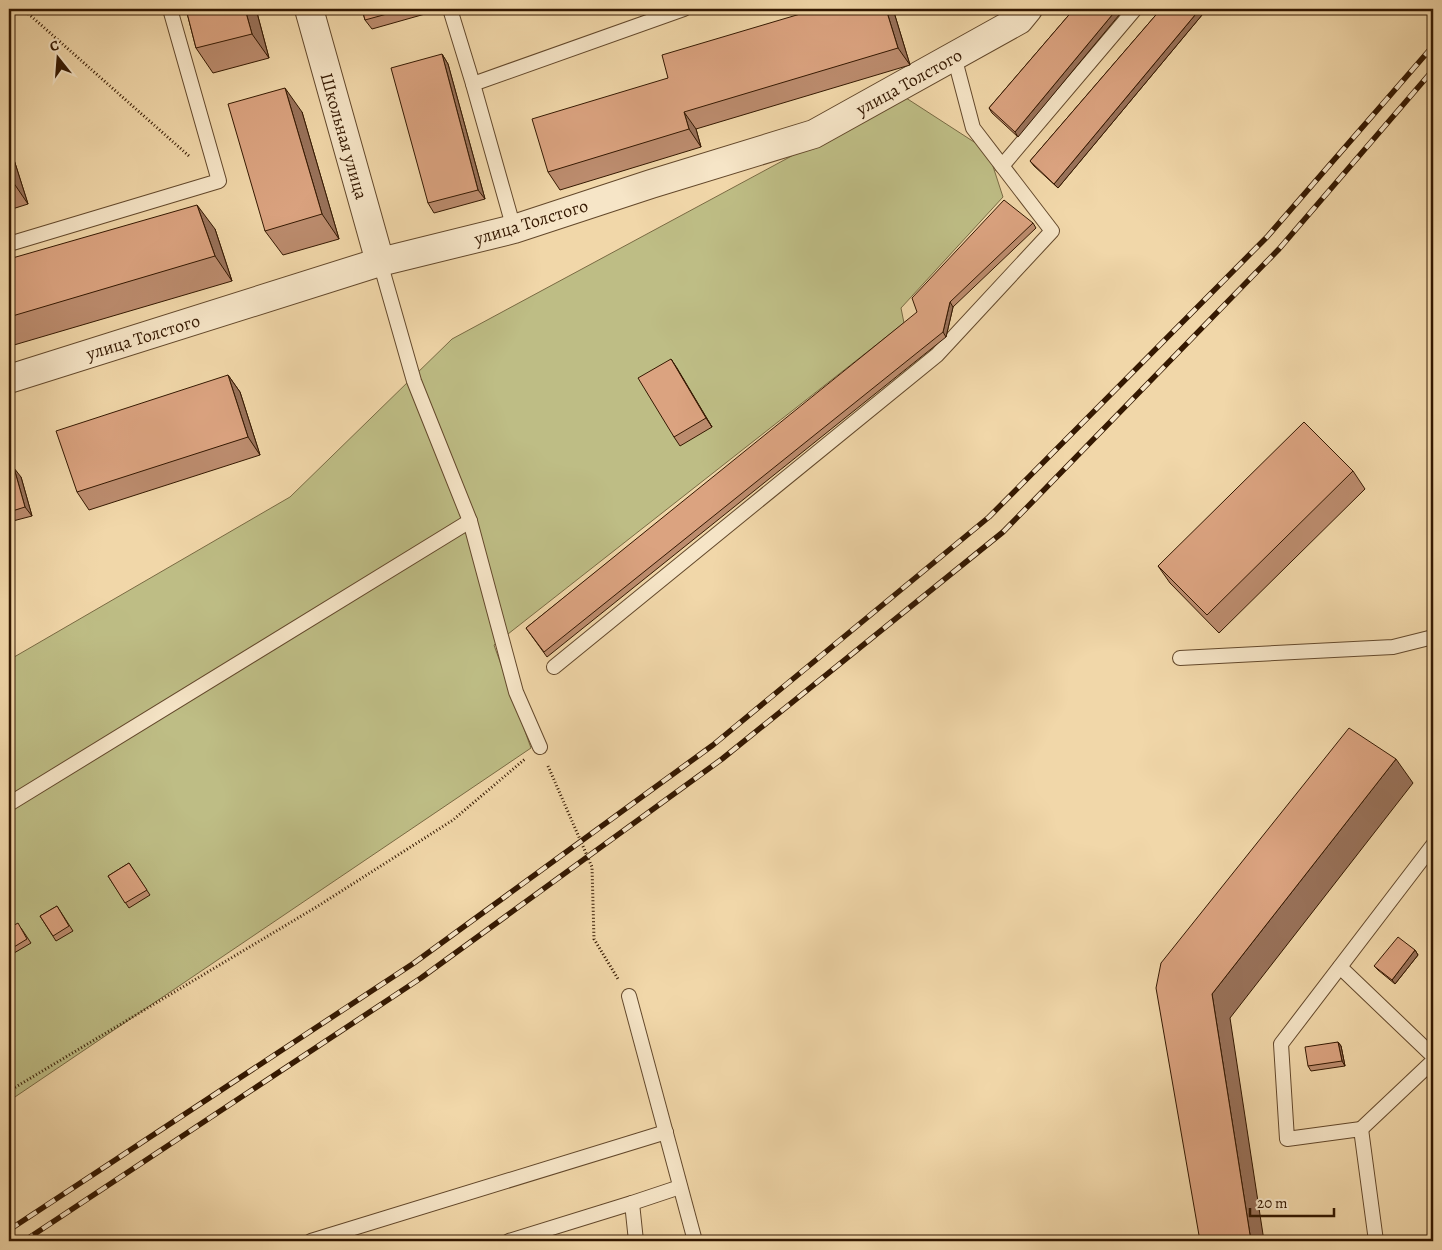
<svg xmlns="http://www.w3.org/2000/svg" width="1442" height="1250" font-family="Alegreya,serif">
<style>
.green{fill:#bebd85;stroke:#796a43}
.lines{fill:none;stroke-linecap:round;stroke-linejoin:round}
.service-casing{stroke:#63482b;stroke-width:16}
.minor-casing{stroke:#63482b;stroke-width:30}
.path{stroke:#341801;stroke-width:3;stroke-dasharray:1 2.5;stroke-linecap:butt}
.service{stroke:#f6e5c7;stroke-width:14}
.minor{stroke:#f6e5c7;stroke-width:28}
.rail-casing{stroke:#341801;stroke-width:5.5}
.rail{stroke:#f6e5c7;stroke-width:4;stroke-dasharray:11;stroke-linecap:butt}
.wall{fill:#bc8c6e;stroke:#341801}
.shaded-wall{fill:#99725a;stroke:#341801}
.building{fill:#dba380;stroke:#341801}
.labels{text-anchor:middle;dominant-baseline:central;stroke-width:4;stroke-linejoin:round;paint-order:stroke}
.street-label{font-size:18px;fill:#341801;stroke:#f6e5c7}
</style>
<rect width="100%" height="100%" fill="#f1d7a9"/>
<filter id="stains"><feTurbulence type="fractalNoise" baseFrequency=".004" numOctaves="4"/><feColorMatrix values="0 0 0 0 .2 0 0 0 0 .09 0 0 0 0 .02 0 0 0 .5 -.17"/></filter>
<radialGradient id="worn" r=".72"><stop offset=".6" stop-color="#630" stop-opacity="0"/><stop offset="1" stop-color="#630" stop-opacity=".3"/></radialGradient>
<path class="green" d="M903 96 988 151 1003 197 901 308 904 323 494 645 531 748 9 1101V660L290 497 452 339Z"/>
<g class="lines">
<g class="service-casing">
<g id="service">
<path d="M450 9 473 84"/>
<path d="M1002 166 1135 9"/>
<path d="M514 229 473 84 684 9"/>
<path d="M9 244 219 181 170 9"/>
<path d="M380 262 414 381 470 521 516 692 540 747"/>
<path d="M1180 658 1393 647 1433 637"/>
<path d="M554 667 937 355 1052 231 973 128 954 56"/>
<path d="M9 804 470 521"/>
<path d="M1340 967 1433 1056"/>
<path d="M629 996 695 1241"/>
<path d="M1361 1129 1433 1061"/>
<path d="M311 1241 666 1132"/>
<path d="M509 1241 632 1203"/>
<path d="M636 1241 632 1203 680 1187"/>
<path d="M1376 1241 1361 1129 1287 1139 1281 1044 1433 845"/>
</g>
</g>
<g class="minor-casing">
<g id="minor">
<path d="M309 9 380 262"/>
<path d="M9 379 380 262 514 229 651 184 814 134 1019 20 1028 9"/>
</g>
</g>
<g class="path">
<path d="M23 9 189 156"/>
<path d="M548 766 592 867 594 939 618 979"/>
<path d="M9 1091 318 906 453 820 525 759"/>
</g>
<use href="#service" class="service"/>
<use href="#minor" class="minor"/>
<g class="rail-casing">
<g id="rail">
<path d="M9 1230 414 963 713 745 989 517 1267 237 1433 46"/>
<path d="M24 1241 421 978 722 759 1003 532 1279 249 1433 70"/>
</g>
</g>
<use href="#rail" class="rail"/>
</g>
<g class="wall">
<path d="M186 9H256L269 58 213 73 196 48Z"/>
<path d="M362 9H424L425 14 372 29 365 20Z"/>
<path d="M817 9H893L910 65 696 129 701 147 560 190 548 172 668 78Z"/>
<path d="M1074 9 1018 137 992 113 989 108Z"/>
<path d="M1161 9H1207L1058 188 1034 166 1030 161Z"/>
<path d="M442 54 448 64 485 199 434 213 428 203Z"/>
<path d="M302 112 339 239 283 255 265 231Z"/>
<path d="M9 144 28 204 9 210Z"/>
<path d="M1033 223 1036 228 953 307 946 337 547 657 526 628Z"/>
<path d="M215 229 232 281 14 345 9 339V259Z"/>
<path d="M671 359 712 427 680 446 674 437Z"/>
<path d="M228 375 240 392 260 455 89 510 77 492Z"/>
<path d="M9 469 21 477 32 516 9 522Z"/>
<path d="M1353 471 1365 489 1219 633 1170 583 1158 566Z"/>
<path d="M129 863 150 895 129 908 108 876Z"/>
<path d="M57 906 73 931 56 941 40 916Z"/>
<path d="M9 928H21L31 943 9 956Z"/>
<path d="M1415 950 1418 955 1395 984 1378 970 1374 966Z"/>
<path d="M1338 1042 1341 1046 1345 1066 1311 1071 1308 1066Z"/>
</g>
<g class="shaded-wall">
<path d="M245 9H256L269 58 252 34Z"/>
<path d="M886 9H893L910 65 898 48Z"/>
<path d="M1117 9H1124L1018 137 1015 132Z"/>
<path d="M1200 9H1207L1058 188 1054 184Z"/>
<path d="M442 54 448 64 485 199 478 190Z"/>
<path d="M285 88 302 112 339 239 322 214Z"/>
<path d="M684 112 696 129 701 147 689 129Z"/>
<path d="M9 144 28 204 11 179 9 173Z"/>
<path d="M197 205 215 229 232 281 215 256Z"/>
<path d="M950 302 953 307 946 337 943 332Z"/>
<path d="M671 359 677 368 712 427 706 418Z"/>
<path d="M228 375 240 392 260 455 248 437Z"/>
<path d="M14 468 21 477 32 516 25 507Z"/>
<path d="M1396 759 1413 783 1230 1018 1264 1241H1251L1212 994Z"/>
<path d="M1415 950 1418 955 1395 984 1392 980Z"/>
<path d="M1338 1042 1341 1046 1345 1066 1342 1061Z"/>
</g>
<g class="building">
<path d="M186 9H245L252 34 196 48Z"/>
<path d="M362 9H405L365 20Z"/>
<path d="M817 9H886L898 48 684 112 689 129 548 172 532 119 668 78 662 55Z"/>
<path d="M1074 9H1117L1015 132 989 108Z"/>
<path d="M1161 9H1200L1054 184 1030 161Z"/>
<path d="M442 54 478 190 428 203 391 68Z"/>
<path d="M285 88 322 214 265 231 228 104Z"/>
<path d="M1004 200 1033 223 950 302 943 332 544 652 526 628 917 312 912 298Z"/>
<path d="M197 205 215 256 9 317V259Z"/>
<path d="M671 359 706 418 674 437 638 378Z"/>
<path d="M228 375 248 437 77 492 56 431Z"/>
<path d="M1304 422 1353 471 1207 615 1158 566Z"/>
<path d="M14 468 25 507 9 512V469Z"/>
<path d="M1349 728 1396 759 1212 994 1251 1241H1200L1156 988 1161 963Z"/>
<path d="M129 863 147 890 125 903 108 876Z"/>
<path d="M57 906 69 926 53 936 40 916Z"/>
<path d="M18 923 27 939 9 950V928Z"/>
<path d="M1398 937 1415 950 1392 980 1374 966Z"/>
<path d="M1338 1042 1342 1061 1308 1066 1305 1047Z"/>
</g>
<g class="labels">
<g class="street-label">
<text transform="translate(909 82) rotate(-29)">улица Толстого</text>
<text transform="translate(344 136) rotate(74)">Школьная улица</text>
<text transform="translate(531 222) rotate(-17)">улица Толстого</text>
<text transform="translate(143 337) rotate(-17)">улица Толстого</text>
</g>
</g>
<rect width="1442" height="1250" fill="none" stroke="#f1d7a9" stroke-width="30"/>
<rect x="10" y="10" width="1422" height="1230" fill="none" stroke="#341801" stroke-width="2.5"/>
<rect x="15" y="15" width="1412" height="1220" fill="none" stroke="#341801"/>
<g transform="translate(58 58) rotate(343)" stroke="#f6e5c7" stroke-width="4" paint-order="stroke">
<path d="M0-4L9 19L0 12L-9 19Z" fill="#341801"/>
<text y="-8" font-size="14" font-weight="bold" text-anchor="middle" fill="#341801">С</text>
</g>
<path d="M1250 1208v8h84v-8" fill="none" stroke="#341801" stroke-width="2.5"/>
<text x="1257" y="1208" font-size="15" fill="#341801" stroke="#f6e5c7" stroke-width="4" paint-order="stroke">20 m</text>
<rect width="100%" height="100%" filter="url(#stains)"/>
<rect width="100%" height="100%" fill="url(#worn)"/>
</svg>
